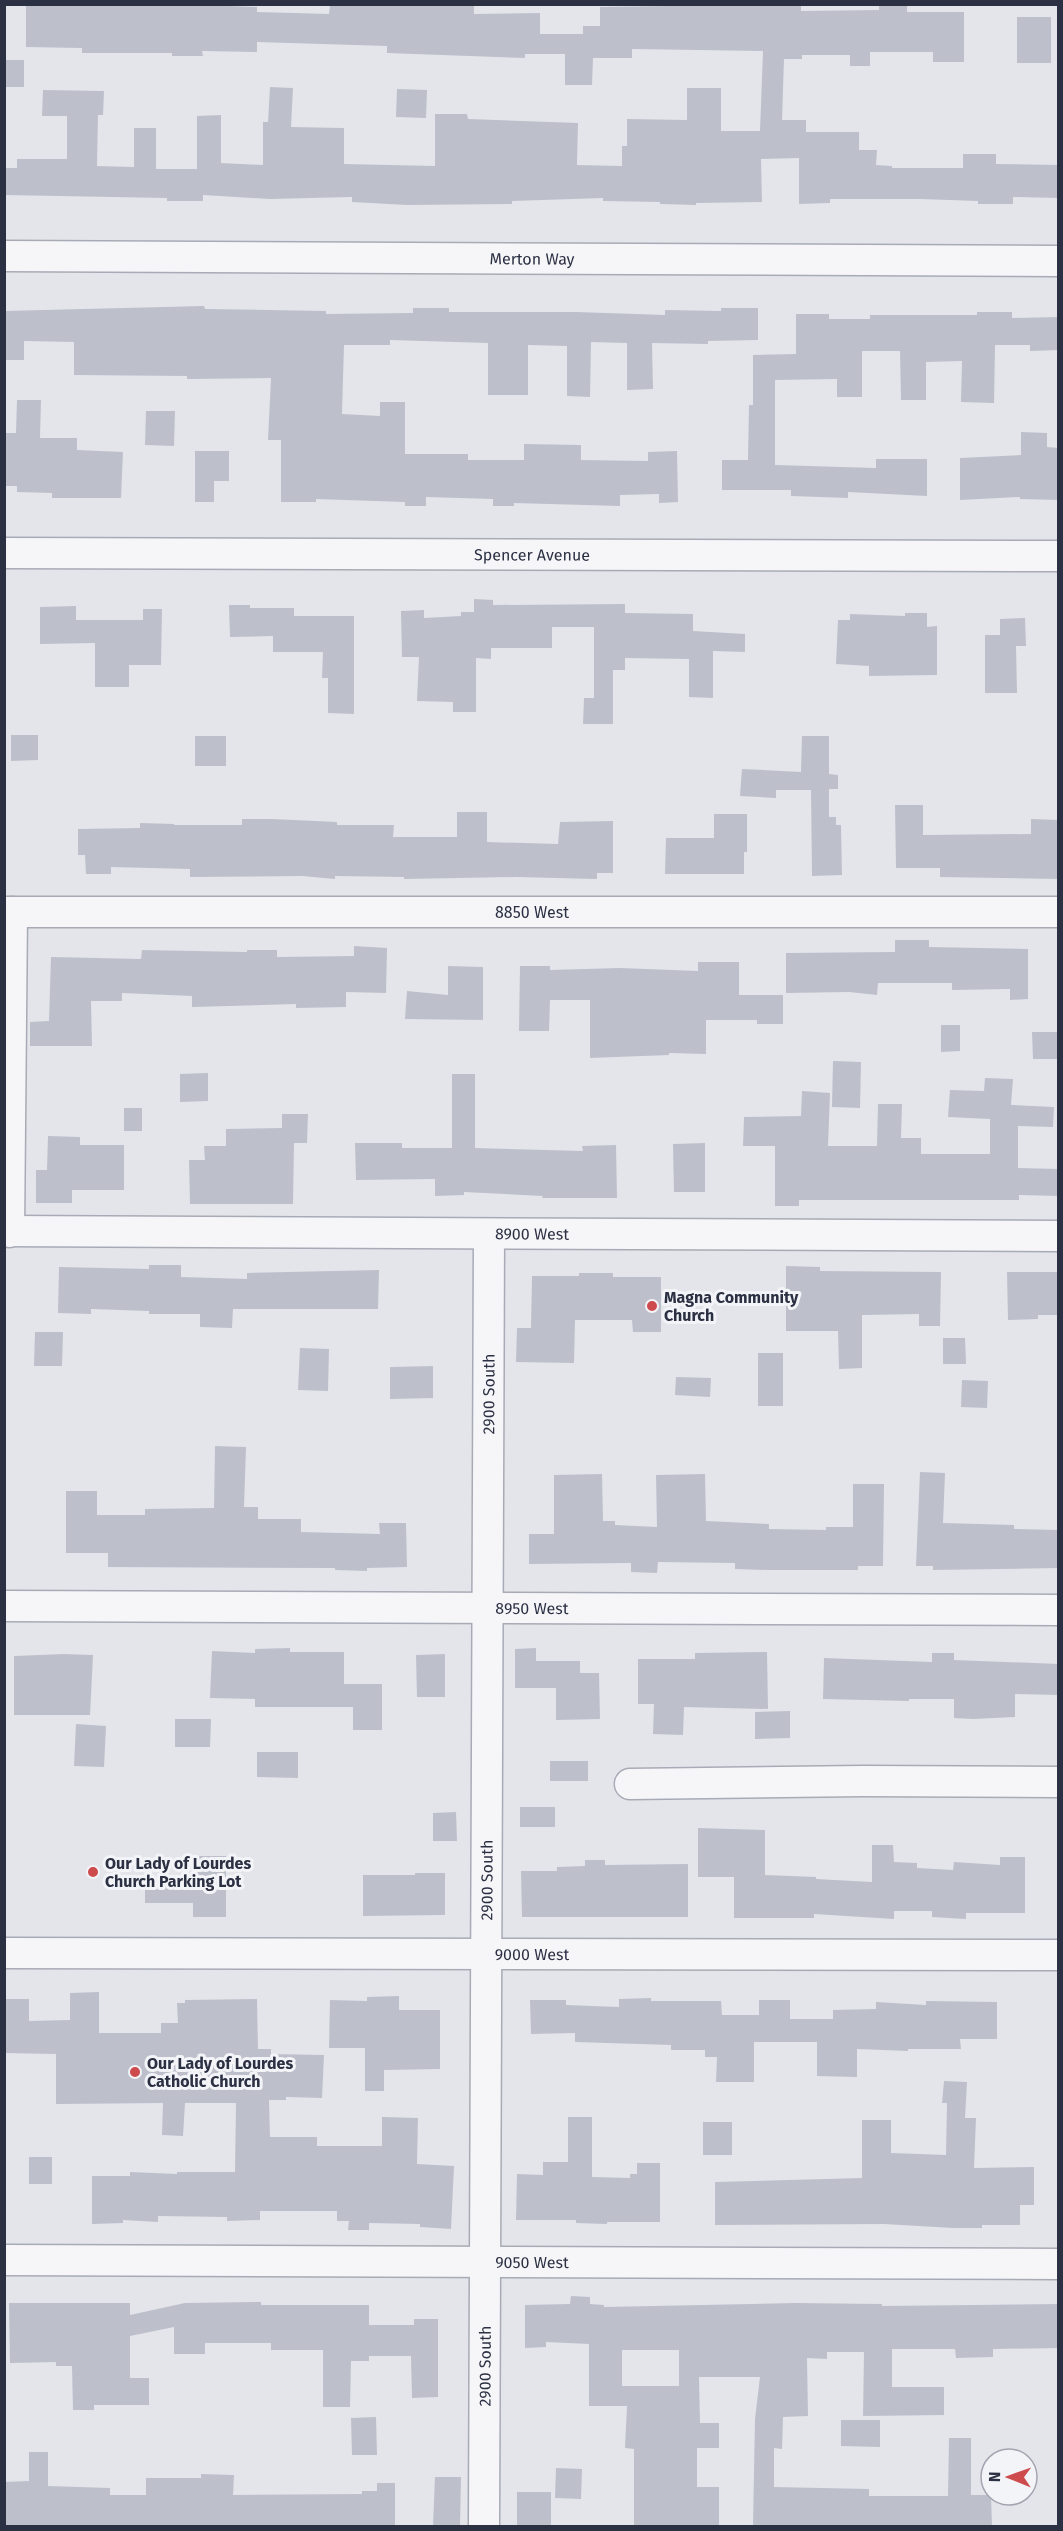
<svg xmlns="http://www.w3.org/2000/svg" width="1063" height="2531" font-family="'Fira Sans',sans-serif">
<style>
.building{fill:#bdc0cb;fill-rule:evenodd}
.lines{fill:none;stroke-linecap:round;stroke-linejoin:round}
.minor-casing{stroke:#a8abb5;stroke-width:33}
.minor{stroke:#f6f6f9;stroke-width:30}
.poi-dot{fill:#cd4b4d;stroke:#f3f4f8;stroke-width:2}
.labels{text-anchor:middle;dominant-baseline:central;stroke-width:6;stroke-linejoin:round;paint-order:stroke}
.street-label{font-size:16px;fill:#2b3043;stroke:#f3f4f8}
.poi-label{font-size:16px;font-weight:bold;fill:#2b3043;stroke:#f3f4f8;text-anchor:start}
</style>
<rect width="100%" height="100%" fill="#e3e5eb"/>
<g class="building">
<path d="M26 4 202 5 257 7V12L329 14 330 5 474 6V14L540 13V34H583V26H600V7L801 4V11L879 10V5H907V12H964V62H933V52H870V66H850V55H802V59H784L782 120H806V132H859V150H877L876 165 892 166V168H963V154H996V164L1059 165V198L1013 197V204H978V201L920 199H830V203L799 204V158L761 159 762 202 696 203V205L660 204V202L603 201V198L512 201V204L407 205 352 202V197L270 199 203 195V201H167V198L4 195V168H17V159H67V116H42L43 90 104 91 103 115H98L97 166 134 167V128H156V169H197V116L221 115V163L263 165V122H268L270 87 293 88 291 127 344 128V164L435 166V114H467L468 119 578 123 577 165 622 166V146H627V119L687 120V88H721V131H760L763 51 632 49V58H593L592 85H565V54H525V58L387 53V46L257 42V52L202 51 203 56H172V53H82V48L26 47Z"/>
<rect x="1017" y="17" width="34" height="46"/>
<rect x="4" y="60" width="20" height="27"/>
<path d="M397 89 427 90 426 118 396 117Z"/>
<path d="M204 306 205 309 326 311V314L413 313V308H449V312H576L665 315V310L721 311V308H758V340L708 341V344L652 343 653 389 627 390V343L591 342 590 397 567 396V346L528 345V395H488V343L390 340V345H344L342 414 380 416V402H405V454H468V460H524V444L581 445V460L648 461V452L677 451 678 502 659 503V494L620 495V506L514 503V506H493V499L426 497V506H405V502L316 499V502H281V440H268L271 378 187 379V376L74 375V342L24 341V360H4V311Z"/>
<path d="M977 312H1012V318L1059 317V350L1030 351V345H995L994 403 961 402 962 361 926 362V400H901L900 351H862V397H837V379L775 380V465L876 468V459H927V496L848 492V498L791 496V490H722V460H748L749 405H753V355L796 354V314H829V319H870V315H977Z"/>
<path d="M17 400H41L40 438H77V450L123 452 121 498H52V493L17 492V486H4V433H16Z"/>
<path d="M146 411H175L174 446 145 445Z"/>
<path d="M1021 432 1047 433V447L1059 448V500L1020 499V497L960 500V458L1021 455Z"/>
<path d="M195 451H229V481H214V502H195Z"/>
<path d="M474 599 493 600V605L625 604V613L693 614V631L745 634V652L713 651V698L689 697V659L625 658V670H613V724H583L584 698H594V627H552V648H491V659L476 658V712H453V702L417 701 419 657H402L401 611 424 610V618L461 616V612H474Z"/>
<path d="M229 605H250V608H294V616H354V714L328 713V678H322L323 652H273V636L230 637Z"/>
<path d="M76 606V620H143V609H162L161 665H129V687H95V643L40 644V607Z"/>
<path d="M905 613H927V627L937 626V675L869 676V666L836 664 838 620H850V614L905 616Z"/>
<path d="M1025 618 1026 646H1016L1017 693H985V635H1000V619Z"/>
<path d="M11 735H38V760L11 761Z"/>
<rect x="195" y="736" width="31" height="30"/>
<path d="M802 736H829V774L838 775V789H829V817H836V825H841L842 875 812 876 811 790H776V798L740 796 742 769 801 772Z"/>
<path d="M895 805H923V835L1031 834V819L1059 820V879L940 877V868H896Z"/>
<path d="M457 812H487V842L558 844 560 822 613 821V873H597V879L516 877 404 879V877L335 876V879L302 876 190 877V869L111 867V874H86L85 855H78V829L140 828V823L174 824V825H242V819H272L337 822V825H394L393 837H457Z"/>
<path d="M714 814H747V852H744V874H665L666 838H714Z"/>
<path d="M895 940H929V947L1028 949V999L1010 1000V989L952 990V983H878L877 995 849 992 786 993V953L895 952Z"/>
<path d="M354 946 387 948 386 993 346 992V1007L296 1008V1004L192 1007V996L122 993V1001H91L92 1046H30V1022L49 1021 51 957 141 959 142 950 247 952V950H277V957L354 956Z"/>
<path d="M698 962H739V995H783V1024H757V1020H706V1054L669 1053V1055L590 1058V1000H550L549 1031H519L520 966H550V970L620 968 698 971Z"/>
<path d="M448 966 483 967V1020L405 1019 407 991 448 995Z"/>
<path d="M941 1025H960V1051L941 1052Z"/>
<path d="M1032 1032H1058V1059H1033Z"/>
<path d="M833 1061 861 1062 860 1108 832 1107Z"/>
<path d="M208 1073V1101L180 1102V1074Z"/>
<path d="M452 1074H475V1148L583 1151 582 1146 616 1145 617 1198H542L543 1196 464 1192V1195L435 1196V1179L356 1180 355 1143H402V1148H452Z"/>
<path d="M985 1078 1013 1079 1011 1105 1054 1107 1053 1127 1018 1126V1168L1059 1169V1196L1019 1195V1200H799V1206H775V1146H743L744 1117 801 1116 802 1091 830 1093 828 1146H877L878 1104H902L901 1138H921V1154H990V1119L948 1117 950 1090 984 1091Z"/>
<rect x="124" y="1108" width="18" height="23"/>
<path d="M282 1114H308L307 1143H294L293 1204H190L189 1160H205L204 1146H226V1129L282 1128Z"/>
<path d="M48 1136 80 1137V1145H124V1190H72V1203H36V1170H47Z"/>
<path d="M705 1143V1192H674L673 1144Z"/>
<path d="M149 1265H181V1277L247 1279V1273L379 1270 378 1309H233L232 1328 200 1327V1314H149V1311L91 1309V1314L58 1313 59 1267 149 1269Z"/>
<path d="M786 1266 820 1267V1271L941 1272 940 1326H919V1314L862 1315V1368L839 1369 838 1331H786Z"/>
<path d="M1007 1272H1059V1315H1038V1319L1008 1320Z"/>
<path d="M579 1273H613V1277H661V1332H633L632 1320H575L574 1363 516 1362 517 1328H531L532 1276H579Z"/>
<path d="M35 1332H63L62 1366H34Z"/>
<path d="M943 1338H965L966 1364H943Z"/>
<path d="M300 1348 329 1349 328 1391 298 1390Z"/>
<rect x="758" y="1353" width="25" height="53"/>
<path d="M433 1366V1398L390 1399V1367Z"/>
<path d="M676 1377 711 1378 710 1397 675 1395Z"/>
<path d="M962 1380 988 1381 987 1408 961 1407Z"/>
<path d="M215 1446 246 1447 244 1507H258V1519H301V1532L380 1534 379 1523H406L407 1567 367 1568V1571L335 1570V1568L108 1567V1553H66V1491H97V1515H145V1509L214 1508Z"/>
<path d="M920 1472 945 1473 943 1523 1014 1525V1529L1059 1530V1568L933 1570V1566H916Z"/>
<path d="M602 1474 603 1521H615V1525L657 1527 656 1475 705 1474 706 1521 769 1524V1529L826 1530V1527H853V1484H884L883 1566H858V1570H768L735 1569V1563L658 1562 657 1573 631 1572V1563L529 1564V1534H554V1475Z"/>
<path d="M290 1648V1652H344V1684H382V1730H353V1707H255V1699L210 1698 212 1651 255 1653V1649Z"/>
<path d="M536 1648V1661H580V1673H599L600 1719 556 1720V1688H515V1649Z"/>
<path d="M767 1652 768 1709 684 1707 683 1735 653 1734 654 1704H638V1659H695V1653Z"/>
<path d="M932 1653H954V1660L1059 1664V1695L1015 1694V1717L973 1719 954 1718V1699H909V1701L823 1699 824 1658 932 1662Z"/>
<path d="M64 1654 93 1655 90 1715H14V1656Z"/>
<path d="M445 1654V1697H417L416 1655Z"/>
<path d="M790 1711V1738L755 1739V1712Z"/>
<path d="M175 1719H211L210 1747H175Z"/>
<path d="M76 1724 106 1726 104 1767 74 1766Z"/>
<path d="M257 1752H298V1778L257 1777Z"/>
<rect x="550" y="1761" width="38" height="20"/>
<rect x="520" y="1807" width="35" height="20"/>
<path d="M456 1812 457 1841H433V1813Z"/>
<path d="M698 1828 765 1830V1875L816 1877V1879L872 1882V1845H893L894 1862 917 1863V1868L953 1870 954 1862 1000 1865V1857H1025V1913H966V1919L932 1917V1911H894V1919L814 1914V1918H734V1877H698Z"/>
<path d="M192 1856H226V1917H193V1903H145V1878H192Z"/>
<path d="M585 1860H605V1865L688 1864V1917H522L521 1871H557V1867L585 1866Z"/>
<path d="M415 1873H445V1915L363 1916V1875H415Z"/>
<path d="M99 1992V2033H161V2023H178L177 2003H185V2000L257 1999 258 2049H271V2054L324 2055 322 2098 286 2097V2100H269L270 2137H317V2146H382V2117L418 2118 417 2164 454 2166 451 2229 420 2227V2224L369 2223V2230H348L349 2221H337V2211H260V2220L227 2221V2217L158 2216V2222L123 2220V2223L92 2224V2176H130V2172L177 2174V2172H235L236 2103H185L183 2136 162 2135 163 2103 56 2104V2054L4 2053V1999H29V2021L70 2020V1993Z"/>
<path d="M399 1996V2010H440V2069L384 2070V2091H365V2048H329L330 2000 367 2001V1997Z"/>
<path d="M651 1998V2001H721L722 2015H759V2000H790V2019H833V2010L876 2009V2002L926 2005V2001L997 2002V2039H960L961 2049H908V2051L857 2049V2077L817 2076V2042H754V2082H716L717 2057H705V2050H671V2045L575 2042V2033L531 2034 530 2000H566V2005L619 2007V1999Z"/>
<path d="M944 2081 967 2082 965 2118H976L974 2168 1034 2167V2205H1020V2225H982V2228H953L884 2224 715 2225V2182L862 2178V2120H891V2153L946 2155 947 2103H942Z"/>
<path d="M568 2117H592V2177L630 2178V2174H637V2163H660V2222H607V2224L576 2223V2220H516L517 2174 543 2175V2162H568Z"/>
<rect x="703" y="2122" width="29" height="33"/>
<rect x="29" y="2157" width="23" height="27"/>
<path d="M571 2296 590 2297V2304L604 2305V2307L795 2303 882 2304V2306L1059 2304V2348L993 2349V2357L956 2358 955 2349H892V2387H944V2415L863 2416 864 2352H827V2359L807 2358 808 2416 783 2417 782 2449 774 2448V2487L869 2489V2496H948L949 2438H971V2495H991L992 2526H753L755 2419 760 2377H699L700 2423H719V2448H697V2487H719V2526H634V2449L625 2448 627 2406H589V2344L546 2342V2347L525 2348V2305L570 2304ZM622 2350H679V2386H622Z"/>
<path d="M261 2302V2305H369V2325H414V2319H438V2397L412 2398 411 2356H369V2361H351L350 2407H323V2350H271V2343H205V2354H174V2327L130 2336V2378H149V2405H94V2410H73L72 2366H56V2362L10 2363 9 2303H130V2315L185 2303Z"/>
<path d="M376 2417 377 2455H352L351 2418Z"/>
<path d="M841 2420H880V2447L841 2446Z"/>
<path d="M29 2452H48V2486L110 2488V2495H146V2478H201V2474L234 2475 233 2495 362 2494V2491H377V2483H395V2526H4V2482L29 2481Z"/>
<path d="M556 2468 582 2469 581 2499 555 2498Z"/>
<path d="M435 2477H461L460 2526H433Z"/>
<rect x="517" y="2492" width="34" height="34"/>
</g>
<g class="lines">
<g class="minor-casing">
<g id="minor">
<path id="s1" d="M4 256 1058 261"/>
<path id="s2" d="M4 553 1058 556"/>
<path id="s3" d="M4 912H1058"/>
<path id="s4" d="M4 1231 1058 1236"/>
<path d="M9 1232 12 912"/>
<path id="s5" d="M4 1606 1058 1610"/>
<path d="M630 1784 863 1781 1058 1782"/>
<path id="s6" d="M4 1953 1058 1955"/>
<path id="s7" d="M4 2260 1058 2264"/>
<path id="s8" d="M484 2526 489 1234"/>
</g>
</g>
<use href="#minor" class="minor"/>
</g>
<g class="poi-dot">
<circle cx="652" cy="1306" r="6"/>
<circle cx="93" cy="1872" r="6"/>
<circle cx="135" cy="2072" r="6"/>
</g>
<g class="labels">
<g class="street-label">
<text stroke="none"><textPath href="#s1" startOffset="528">Merton Way</textPath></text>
<text stroke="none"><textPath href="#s2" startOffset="528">Spencer Avenue</textPath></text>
<text stroke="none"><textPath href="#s3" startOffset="528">8850 West</textPath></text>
<text stroke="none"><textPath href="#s4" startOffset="528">8900 West</textPath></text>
<text stroke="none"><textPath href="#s8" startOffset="1132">2900 South</textPath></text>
<text stroke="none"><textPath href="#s5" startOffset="528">8950 West</textPath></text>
<text stroke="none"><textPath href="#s8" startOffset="646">2900 South</textPath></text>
<text stroke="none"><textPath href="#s6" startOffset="528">9000 West</textPath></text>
<text stroke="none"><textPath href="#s7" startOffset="528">9050 West</textPath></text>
<text stroke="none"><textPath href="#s8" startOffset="160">2900 South</textPath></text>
</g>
<g class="poi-label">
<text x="664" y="1297">Magna Community<tspan x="664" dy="18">Church</tspan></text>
<text x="105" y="1863">Our Lady of Lourdes<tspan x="105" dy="18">Church Parking Lot</tspan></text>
<text x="147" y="2063">Our Lady of Lourdes<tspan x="147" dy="18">Catholic Church</tspan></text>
</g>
</g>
<rect width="1063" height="2531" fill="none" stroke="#2b3043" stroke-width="12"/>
<g transform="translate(1009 2477) rotate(271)"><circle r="28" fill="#f3f4f8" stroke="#a3a6b0" stroke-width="1.5"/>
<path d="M0-4.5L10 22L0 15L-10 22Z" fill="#cd4b4d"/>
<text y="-9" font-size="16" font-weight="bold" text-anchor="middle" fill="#2b3043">N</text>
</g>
</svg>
